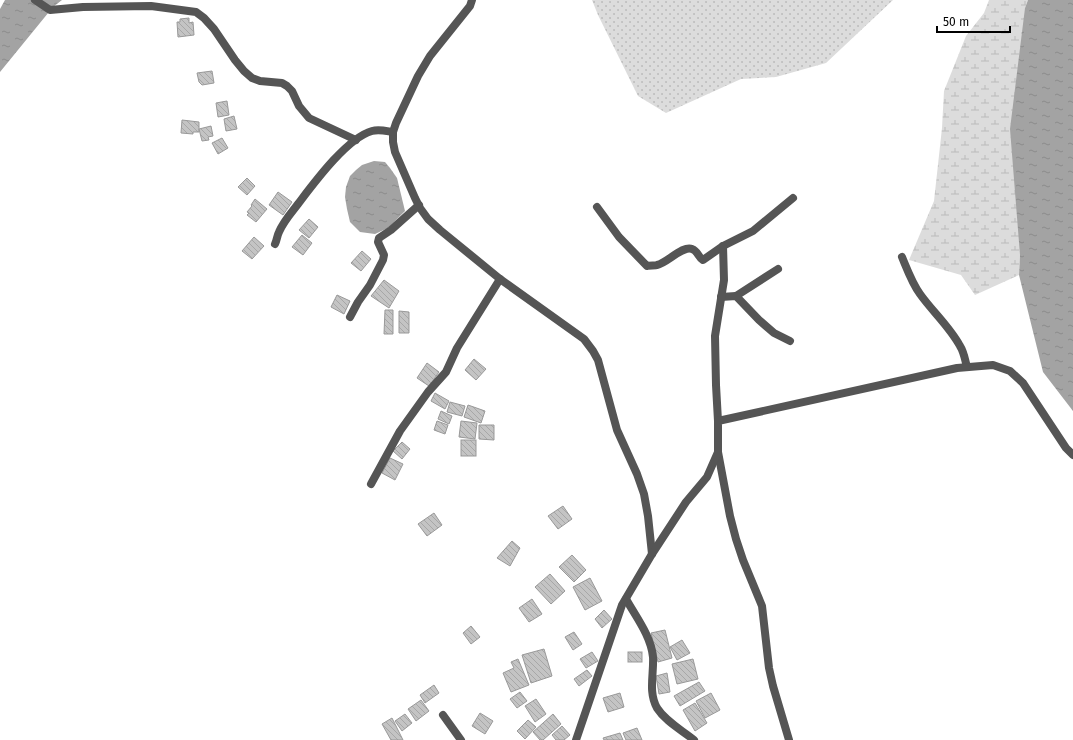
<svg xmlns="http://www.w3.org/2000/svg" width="1073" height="740" font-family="'Fira Sans',sans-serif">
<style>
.grass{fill:url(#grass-dots)}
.wetland{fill:url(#wetland-marsh)}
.water{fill:url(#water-ripples)}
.building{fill:url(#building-back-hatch);stroke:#999}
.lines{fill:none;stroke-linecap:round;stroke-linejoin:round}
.street{stroke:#555;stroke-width:8}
</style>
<defs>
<pattern id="grass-dots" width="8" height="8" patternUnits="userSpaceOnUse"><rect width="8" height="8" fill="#dcdcdc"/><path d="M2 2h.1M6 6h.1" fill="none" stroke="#bbb" stroke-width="1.8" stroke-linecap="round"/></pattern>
<pattern id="wetland-marsh" width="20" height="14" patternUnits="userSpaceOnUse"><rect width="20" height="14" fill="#dcdcdc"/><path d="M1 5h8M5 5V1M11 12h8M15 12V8" fill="none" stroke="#bbb"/></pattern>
<pattern id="water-ripples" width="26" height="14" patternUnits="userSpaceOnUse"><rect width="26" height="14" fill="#a3a3a3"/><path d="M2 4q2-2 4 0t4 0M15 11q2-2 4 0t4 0" fill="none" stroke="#8b8b8b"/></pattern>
<pattern id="building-back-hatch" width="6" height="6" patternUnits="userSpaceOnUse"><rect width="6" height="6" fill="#c4c4c4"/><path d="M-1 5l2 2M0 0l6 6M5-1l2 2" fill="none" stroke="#a7a7a7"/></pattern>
</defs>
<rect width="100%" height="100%" fill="#fff"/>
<path class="grass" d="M592 0H893L826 63 776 77 741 79 666 113 638 96 598 15Z"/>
<path class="wetland" d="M989 0H1028L1025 8 1020 255 1019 275 975 295 961 275 909 260 934 201 942 128 944 91 966 36 984 13Z"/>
<g class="water">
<path d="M5 0H62L53 7 0 72V9Z"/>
<path d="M1028 0H1073V411L1043 372 1019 275 1020 255 1010 129 1025 8Z"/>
<path d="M374 161 385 162 390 168 397 178 405 211 388 228 375 234 360 232 350 222 347 209 345 197 346 187 350 176 356 170 362 165Z"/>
</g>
<g class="building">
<path d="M189 18V23L193 22 194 35 178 37 177 22H180V19Z"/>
<path d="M212 71 214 83 202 85 199 82 197 73Z"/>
<path d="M227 101 229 115 218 117 216 103Z"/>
<path d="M234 116 237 129 226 131 224 119Z"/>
<path d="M182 120 199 122V132H193V134L181 133Z"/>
<path d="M211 126 213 136 208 137 209 140 202 141 199 129Z"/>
<path d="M222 138 228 148 218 154 212 143Z"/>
<path d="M247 178 255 186 247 195 238 187Z"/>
<path d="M278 192 292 202 283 215 269 205Z"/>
<path d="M255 199 267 209 256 222 247 215 249 213 247 212 252 206 251 205Z"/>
<path d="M309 219 318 227 309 238 299 230Z"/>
<path d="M302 235 312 243 303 255 292 247Z"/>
<path d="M254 237 264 246 252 259 242 251Z"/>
<path d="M362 251 371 259 361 271 351 263Z"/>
<path d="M384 280 399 291 389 308 371 296Z"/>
<path d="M337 295 350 301 344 314 331 307Z"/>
<path d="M385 310H393V334H384Z"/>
<path d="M399 311 409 312V333H399Z"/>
<path d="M474 359 486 369 476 380 465 370Z"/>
<path d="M427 363 439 372 429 386 417 378Z"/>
<path d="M435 393 449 401 445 409 431 401Z"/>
<path d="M450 402 465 406 462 416 447 412Z"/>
<path d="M468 405 485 411 481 423 464 417Z"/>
<path d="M441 411 452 416 449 424 438 419Z"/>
<path d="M437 421 448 425 445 434 434 430Z"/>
<path d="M461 421 477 423 475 439 459 437Z"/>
<path d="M479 425H494V440L479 439Z"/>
<rect x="461" y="440" width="15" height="16"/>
<path d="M402 442 410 449 402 459 393 451Z"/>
<path d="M390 458 403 464 395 480 382 473Z"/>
<path d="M563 506 572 519 558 529 548 516Z"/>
<path d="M434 513 442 525 427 536 418 524Z"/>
<path d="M512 541 520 548 510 566 497 558Z"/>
<path d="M572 555 586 570 574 582 559 567Z"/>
<path d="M550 574 565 591 551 604 535 587Z"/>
<path d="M590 578 602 601 585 610 573 587Z"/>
<path d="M532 599 542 614 529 622 519 608Z"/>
<path d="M604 610 612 619 602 628 595 619Z"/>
<path d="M471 626 480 637 471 644 463 633Z"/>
<path d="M665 630 672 658 658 662 651 633Z"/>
<path d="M574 632 582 644 573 650 565 637Z"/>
<path d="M682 640 690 653 677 660 670 647Z"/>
<path d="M544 649 552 676 531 683 522 655Z"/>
<path d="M592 652 598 661 586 668 580 659Z"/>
<rect x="628" y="652" width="14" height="10"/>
<path d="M518 659 529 685 511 692 503 673 514 668 511 662Z"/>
<path d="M693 659 698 679 677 684 672 664Z"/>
<path d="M587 670 592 676 579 686 574 679Z"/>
<path d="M667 673 670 692 659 694 656 676Z"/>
<path d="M699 682 705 691 680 706 674 696Z"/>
<path d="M434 685 439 693 425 703 420 695Z"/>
<path d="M520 692 527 701 517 708 510 699Z"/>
<path d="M620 693 624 707 608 712 603 698Z"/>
<path d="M711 693 720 710 705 718 696 701Z"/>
<path d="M536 699 546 714 535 722 525 706Z"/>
<path d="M421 700 429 711 416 721 408 709Z"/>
<path d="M695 703 707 723 695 731 683 710Z"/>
<path d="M480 713 493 721 485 734 472 726Z"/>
<path d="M405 714 412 723 402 731 395 721Z"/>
<path d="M553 714 561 724 543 740H540L533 732Z"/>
<path d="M392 718 403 740H391L382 724Z"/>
<path d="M528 720 536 727 525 739 517 731Z"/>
<path d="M562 726 570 735 564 740H556L552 735Z"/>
<path d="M637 728 642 740H626L623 733Z"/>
<path d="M620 733 623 740H604L603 738Z"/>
</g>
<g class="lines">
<g class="street">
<path d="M35 0 50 10 83 7 151 6 196 12 204 18 214 29 235 60 244 71 252 78 260 81 282 83 287 86 292 91 299 106 309 118 356 140"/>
<path d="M472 0 470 6 430 56 418 76 396 123 393 132V142L395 152 415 198 420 208 428 219 440 230 500 279 584 339 593 351 598 360 617 430 637 474 644 494 648 516 652 554"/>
<path d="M597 207 619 237 647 266C650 265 655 266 657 265 667 263 683 245 692 249 698 251 698 257 703 260L723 246 753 231 793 198"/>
<path d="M275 244C277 240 277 236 279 232 283 222 291 213 298 204 314 183 347 138 372 131 379 129 386 131 393 132"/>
<path d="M902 257C907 269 912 283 920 294 932 311 950 327 960 346 964 352 965 360 967 367"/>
<path d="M736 296 778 269"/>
<path d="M721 297 736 296 759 320 774 333 790 341"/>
<path d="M350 317 358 302 370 285 383 260 384 255 378 242 379 238 391 230 419 205"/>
<path d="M718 421 716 385 715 336 724 280 723 246"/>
<path d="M718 452 730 516 736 539 743 560 762 606 769 668 773 686 789 740"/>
<path d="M371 484 400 431 428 392 446 372 457 348 500 279"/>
<path d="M626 599C636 617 651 636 653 657 654 674 648 692 657 708 666 722 682 730 694 740"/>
<path d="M443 715 461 740"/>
<path d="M576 740 622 605 652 554 686 502 707 477 718 452V421L957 368 993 365 1010 371 1023 383 1066 448 1073 455"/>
</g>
</g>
<path d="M937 26v6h73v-6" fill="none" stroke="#000000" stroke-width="2"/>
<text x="943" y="26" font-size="12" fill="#000000" stroke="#ffffff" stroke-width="3" paint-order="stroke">50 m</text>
</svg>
